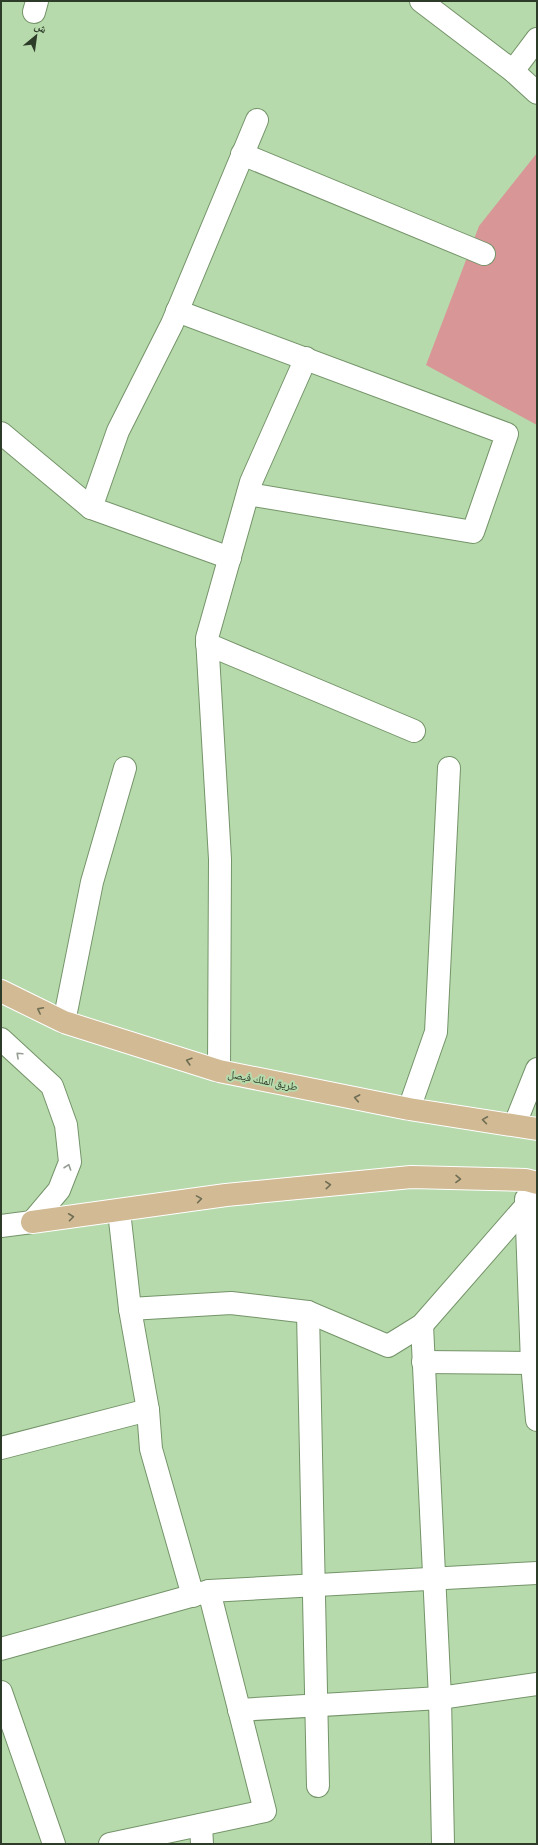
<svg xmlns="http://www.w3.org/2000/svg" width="538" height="1845" font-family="Literata,'Noto Naskh Arabic',serif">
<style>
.green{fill:#d89697}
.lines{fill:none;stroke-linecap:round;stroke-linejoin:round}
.minor-casing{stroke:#749469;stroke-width:24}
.major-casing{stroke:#fff;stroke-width:24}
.minor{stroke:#fff;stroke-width:22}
.major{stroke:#d1ba94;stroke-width:22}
.oneway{stroke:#6f6e54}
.oneway2{stroke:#969d94}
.labels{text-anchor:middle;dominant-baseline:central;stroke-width:4;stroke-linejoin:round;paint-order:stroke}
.street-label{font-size:11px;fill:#2d3b29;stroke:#b7daac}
</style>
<rect width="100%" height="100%" fill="#b7daac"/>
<path class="green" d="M537 153V425L426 365 479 226Z"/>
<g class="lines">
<g class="minor-casing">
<g id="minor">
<path d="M421 1 513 71 537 93"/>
<path d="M34 12 37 1"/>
<path d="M513 71 537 39"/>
<path d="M242 154 484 254"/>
<path d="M177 311 507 434 473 532 248 494"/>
<path d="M1 433 91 508 230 558"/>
<path d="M91 508 118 431 172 324 257 120"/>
<path d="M207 644 414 731"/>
<path d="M64 1022 92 882 125 768"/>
<path d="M1 1039 52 1086 66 1125 70 1162 59 1190 32 1222 1 1226"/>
<path d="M219 1071 220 859 207 638 251 482 306 358"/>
<path d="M409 1109 436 1032 449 768"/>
<path d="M515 1124 537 1069"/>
<path d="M526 1199 532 1363 537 1420"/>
<path d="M119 1211 130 1309 148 1410 151 1449 193 1596"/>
<path d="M130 1309 231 1303 308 1312 388 1346 422 1325 526 1206"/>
<path d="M308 1312 318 1786"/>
<path d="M422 1325 440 1698 443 1844"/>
<path d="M423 1362 532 1363"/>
<path d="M1 1448 148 1410"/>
<path d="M1 1649 209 1591 537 1573"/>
<path d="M1 1692 54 1844"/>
<path d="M239 1710 440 1698 537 1684"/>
<path d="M201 1825 202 1844"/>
<path d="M110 1844 265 1811 209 1591"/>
</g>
</g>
<g class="major-casing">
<g id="major">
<path d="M1 991 64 1022 219 1071 409 1109 537 1129"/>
<path d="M32 1222 226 1195 411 1177 526 1180 537 1183"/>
</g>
</g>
<use href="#minor" class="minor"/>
<use href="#major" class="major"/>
</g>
<defs><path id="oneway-chevron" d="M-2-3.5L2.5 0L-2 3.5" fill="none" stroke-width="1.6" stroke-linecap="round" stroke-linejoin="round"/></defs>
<g class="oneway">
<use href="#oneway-chevron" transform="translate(40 1010) rotate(-153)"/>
<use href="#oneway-chevron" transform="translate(189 1061) rotate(-163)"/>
<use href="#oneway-chevron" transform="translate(357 1098) rotate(-169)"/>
<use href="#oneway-chevron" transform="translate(485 1120) rotate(-172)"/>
<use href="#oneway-chevron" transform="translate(458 1179) rotate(1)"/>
<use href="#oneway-chevron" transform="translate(328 1185) rotate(-5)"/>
<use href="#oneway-chevron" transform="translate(199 1199) rotate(-9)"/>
<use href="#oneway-chevron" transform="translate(71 1217) rotate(-7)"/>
</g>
<g class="oneway2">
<use href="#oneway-chevron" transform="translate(19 1055) rotate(-137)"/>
<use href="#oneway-chevron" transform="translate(68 1167) rotate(-71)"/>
</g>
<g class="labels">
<g class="street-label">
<text transform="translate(263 1079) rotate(11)">طريق الملك فيصل</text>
</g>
</g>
<rect width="538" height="1845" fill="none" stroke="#2d3b29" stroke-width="4"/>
<g transform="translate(36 36) rotate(29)" stroke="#b7daac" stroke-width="3" paint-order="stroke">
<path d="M0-3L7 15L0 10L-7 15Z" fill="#2d3b29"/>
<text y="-6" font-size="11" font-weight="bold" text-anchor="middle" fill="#2d3b29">ش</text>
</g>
</svg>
